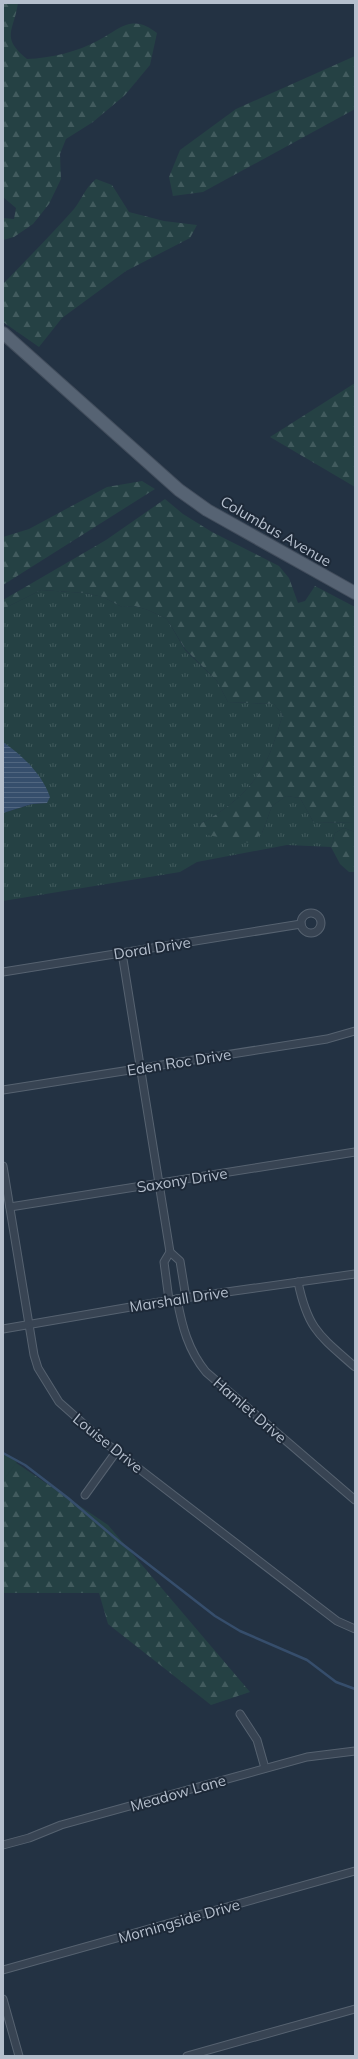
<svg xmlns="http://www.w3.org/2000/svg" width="358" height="2059" font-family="Mulish,sans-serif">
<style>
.grass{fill:url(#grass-tufts)}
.forest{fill:url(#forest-firs)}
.pitch{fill:#254144}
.water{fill:url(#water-rules)}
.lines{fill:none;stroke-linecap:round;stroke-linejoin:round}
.stream{stroke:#364e6c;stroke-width:2.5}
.minor-casing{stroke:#566270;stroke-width:9}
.primary-casing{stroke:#424d5c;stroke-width:14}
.minor{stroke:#384453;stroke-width:7}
.primary{stroke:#566373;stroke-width:12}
.labels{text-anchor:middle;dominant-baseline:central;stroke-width:4;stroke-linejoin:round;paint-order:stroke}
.street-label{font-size:15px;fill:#b5bfcd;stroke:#1d2938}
</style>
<defs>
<pattern id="grass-tufts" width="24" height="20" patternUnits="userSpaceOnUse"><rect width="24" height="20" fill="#254144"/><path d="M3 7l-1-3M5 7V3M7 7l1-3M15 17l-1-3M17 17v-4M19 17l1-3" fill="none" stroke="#425b5e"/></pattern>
<pattern id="forest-firs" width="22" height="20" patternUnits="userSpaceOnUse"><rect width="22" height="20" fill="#254144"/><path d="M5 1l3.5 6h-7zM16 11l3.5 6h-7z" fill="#425b5e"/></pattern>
<pattern id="water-rules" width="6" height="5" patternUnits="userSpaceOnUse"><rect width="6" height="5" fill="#364e6c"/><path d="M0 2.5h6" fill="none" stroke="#516680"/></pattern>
</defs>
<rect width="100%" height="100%" fill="#233243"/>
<path class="grass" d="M41 590 85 593 103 597 122 607 135 606 148 610 167 619 185 650 217 681 228 702 274 704 283 715C277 731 273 750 264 765 250 791 225 811 198 825L262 833 272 806 286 796 300 798 314 823 355 822V832L344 828 335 833 331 847 287 845 197 862 180 872 3 901V813L32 804 47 803 3 742V609Z"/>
<g class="forest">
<path d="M3 3H18C14 31 0 37 27 59 51 58 77 52 99 40 107 36 117 28 126 25 139 21 147 26 157 33L150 65 125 95 93 122 66 139 60 154 61 179 49 204 33 224 14 237 3 240V218L14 219 16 208 3 197Z"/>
<path d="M355 56V109L203 192 173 196 169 177 180 150 236 109Z"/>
<path d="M96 179 112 185 129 212 164 221 197 225 190 238 126 271 62 318 39 347 3 322V284C27 259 51 235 74 209 82 199 85 188 96 179Z"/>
<path d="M355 383V487L270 437Z"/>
<path d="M142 481 155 489 3 585V537L29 529 107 487Z"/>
<path d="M165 499 183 514 212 532 279 566 289 578 298 603 305 601 315 586 355 607V822L314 823 300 798 286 796 272 806 262 833 250 843 202 834 198 825C225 811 250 791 264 765 273 750 277 731 283 715L274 704 228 702 217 681 185 649 167 619 148 610 135 606 122 607 103 597 85 593 41 590 3 609V600L106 540Z"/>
<path d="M344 828 355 832V872H349L340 864 331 847 335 833Z"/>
<path d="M3 1454 108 1525 250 1692 211 1705 108 1624 99 1593H3Z"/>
</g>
<path class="pitch" d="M3 1452 17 1462 3 1481Z"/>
<path class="water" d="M3 742C23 756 42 774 50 797L47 803 32 804 3 813Z"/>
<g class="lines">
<path class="stream" d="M3 1453 25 1465 68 1498 121 1543 215 1616 240 1631 307 1660 336 1682 355 1689"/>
<g class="minor-casing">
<g id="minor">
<circle cx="311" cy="923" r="10"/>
<path d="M122 953 170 1252 164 1262 169 1300"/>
<path d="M3 972 301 924"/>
<path d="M3 1090 327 1039 355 1031"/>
<path d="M3 1166 34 1355 38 1368 59 1402 103 1441 320 1608 337 1621 355 1629"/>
<path d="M10 1207 355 1152"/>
<path d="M170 1252 180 1261 186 1298"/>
<path d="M298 1282C308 1330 320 1336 355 1367"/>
<path d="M177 1299C182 1326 188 1350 206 1372L355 1500"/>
<path d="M3 1329 177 1299 355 1274"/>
<path d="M85 1495 116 1452"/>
<path d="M240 1714 257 1740 265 1768"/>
<path d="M3 1845 29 1838 61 1825 307 1757 355 1751"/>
<path d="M3 1970 355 1871"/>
<path d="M3 1999 19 2056"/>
<path d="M187 2056 355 2009"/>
</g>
</g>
<g class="primary-casing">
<path id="primary" d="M3 333 179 490 207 510 355 593"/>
</g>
<use href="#minor" class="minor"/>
<use href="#primary" class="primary"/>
</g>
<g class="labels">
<g class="street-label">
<text transform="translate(276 531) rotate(30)">Columbus Avenue</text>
<text transform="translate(152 948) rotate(-9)">Doral Drive</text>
<text transform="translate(179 1062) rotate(-9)">Eden Roc Drive</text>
<text transform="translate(182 1180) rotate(-9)">Saxony Drive</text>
<text transform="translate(179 1299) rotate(-9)">Marshall Drive</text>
<text transform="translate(250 1410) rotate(41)">Hamlet Drive</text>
<text transform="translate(108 1443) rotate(39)">Louise Drive</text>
<text transform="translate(178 1793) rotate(-16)">Meadow Lane</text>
<text transform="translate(179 1921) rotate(-16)">Morningside Drive</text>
</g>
</g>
<rect width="358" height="2059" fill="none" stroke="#b5bfcd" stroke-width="8"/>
</svg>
